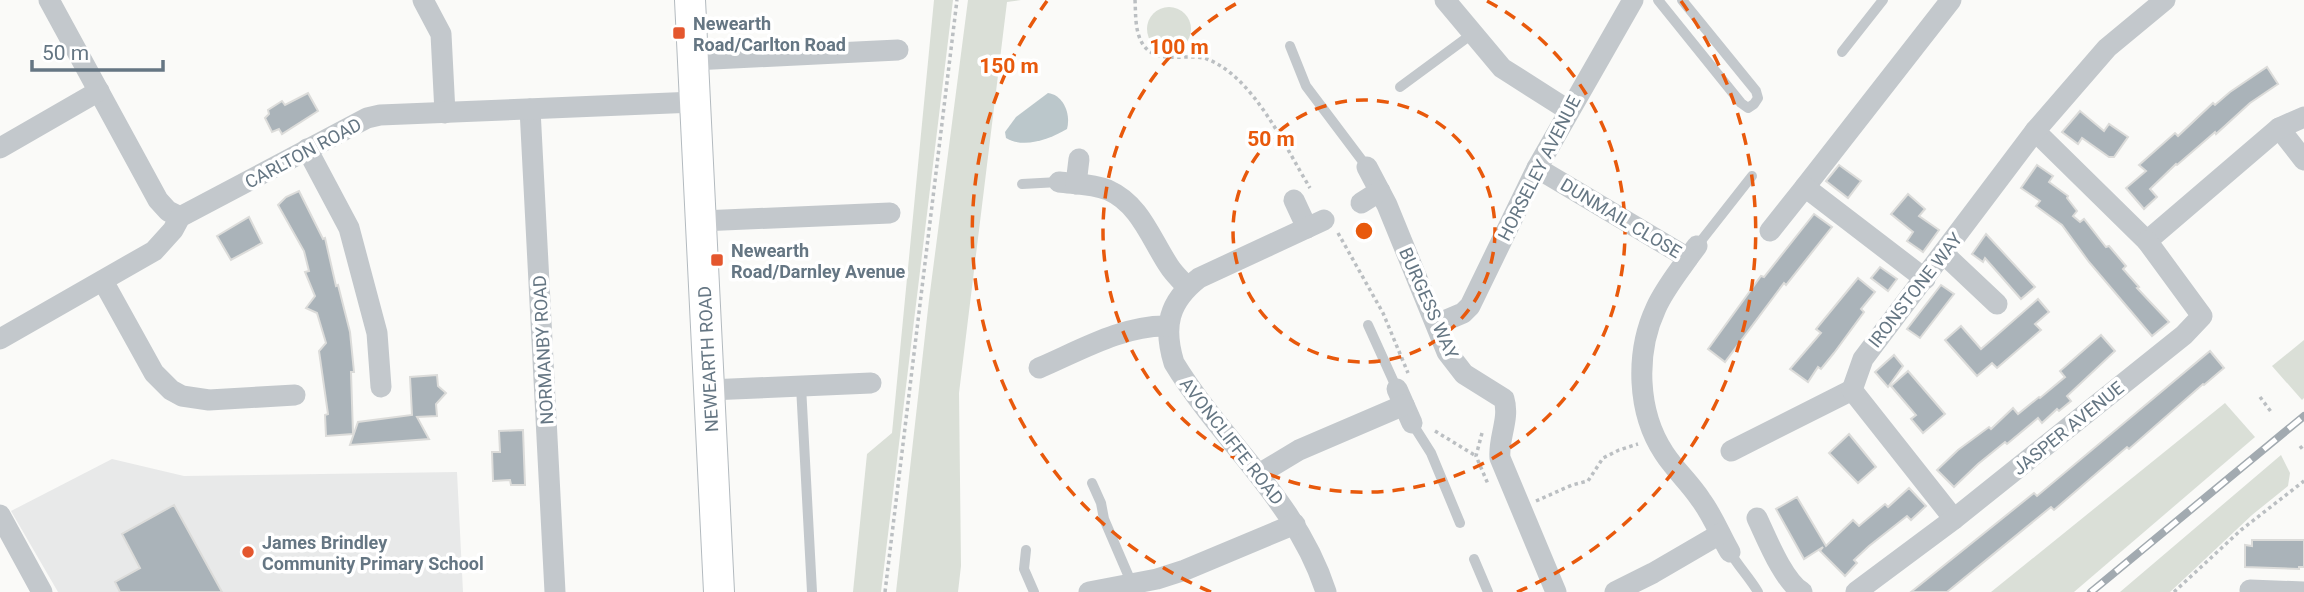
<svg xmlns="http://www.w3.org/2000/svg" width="2304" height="592" font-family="Roboto,sans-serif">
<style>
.built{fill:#e8e9e9}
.green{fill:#dadfd7}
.water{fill:#bbc7cb}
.building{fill:#aab3b9;stroke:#dcdcda;stroke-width:2}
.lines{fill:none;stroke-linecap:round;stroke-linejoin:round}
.secondary-casing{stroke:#b3babf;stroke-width:32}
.path{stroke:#bbbfc2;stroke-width:3.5;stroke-dasharray:3.5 3.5;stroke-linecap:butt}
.lane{stroke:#c3c8cc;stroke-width:10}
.street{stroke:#c3c8cc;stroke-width:21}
.secondary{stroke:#fff;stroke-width:30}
.rail-casing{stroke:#a2aab0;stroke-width:8}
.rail{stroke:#fff;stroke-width:5;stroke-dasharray:16;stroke-linecap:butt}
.ring{fill:none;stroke:#e8590c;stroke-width:3.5;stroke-dasharray:12 9}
.poi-dot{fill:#e4572e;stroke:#fff;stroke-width:2.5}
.labels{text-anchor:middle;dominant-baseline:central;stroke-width:7;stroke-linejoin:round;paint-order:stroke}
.poi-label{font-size:18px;font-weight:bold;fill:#657683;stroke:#fff;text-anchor:start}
.street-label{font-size:18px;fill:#657683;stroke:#fff}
.centre{fill:#e8590c;stroke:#fff;stroke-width:3.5}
.ring-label{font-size:21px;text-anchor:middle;font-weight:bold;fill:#e8590c;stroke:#fff;stroke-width:7;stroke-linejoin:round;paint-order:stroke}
</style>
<rect width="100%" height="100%" fill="#fafaf8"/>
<path class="built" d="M112 459 184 476 457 472 463 592H58L11 511Z"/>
<g class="green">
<path d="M934 0H953L881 592H853L867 454 892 433Z"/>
<path d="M968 0H1021L1007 2 959 393 961 566 958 592H896L929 300Z"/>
<circle cx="1169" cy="29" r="22"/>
<path d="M2304 340V398L2302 400 2272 366Z"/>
<path d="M2225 403 2255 437 2074 592H1991Z"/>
<path d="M2281 455 2290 473 2288 486 2252 515 2170 592H2120Z"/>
</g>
<path class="water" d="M1048 93C1064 95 1071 115 1067 129 1050 139 1024 149 1006 138L1005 132 1016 117Z"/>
<g class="building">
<path d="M2267 67 2278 84 2250 103 2216 134 2215 132 2177 165 2176 164 2150 189 2157 197 2144 209 2126 188 2146 171 2139 165 2175 133 2178 136 2213 103 2215 105 2230 92Z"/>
<path d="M308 93 318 111 282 134 279 129 272 132 265 118 269 114 268 110 282 101 285 105Z"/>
<path d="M2080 111 2104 131 2109 124 2128 137 2114 157H2109L2082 138 2078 144 2062 132Z"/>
<path d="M1839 165 1861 181 1848 198 1826 181Z"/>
<path d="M2037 165 2053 176 2049 182 2068 196 2067 198 2077 211 2073 216 2080 222 2084 219 2106 247 2109 246 2126 266 2123 269 2139 287 2137 288 2169 322 2152 336 2089 262 2062 225 2036 206 2040 201 2021 188Z"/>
<path d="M299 191 323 239 325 238 336 286 338 285 350 332 354 372H351L353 434 326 436 325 415 328 414 319 351 326 343 317 313 306 308 315 296 305 272 309 271 304 251 278 205 286 197Z"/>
<path d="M1908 194 1925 209 1919 216 1939 230 1923 252 1907 241 1913 232 1891 214Z"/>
<path d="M1814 214 1832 227 1786 285 1784 283 1725 362 1708 349 1761 276 1764 277Z"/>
<path d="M249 217 262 243 231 260 217 236Z"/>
<path d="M1986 234 2035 287 2021 299 1985 258 1983 262 1972 254Z"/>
<path d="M1880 267 1897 279 1888 291 1871 278Z"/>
<path d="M1858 278 1875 292 1861 309 1864 312 1834 353 1821 369 1818 367 1808 382 1790 369 1821 333 1816 329Z"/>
<path d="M1941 285 1954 294 1920 338 1907 329Z"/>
<path d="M2038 299 2049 312 2035 324 2041 330 1997 368 1992 363 1977 376 1945 340 1961 326 1981 349Z"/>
<path d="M2101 335 2115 351 2067 396 2071 401 2059 411 2057 409 2042 423 2038 418 2007 444 2005 442 1978 464 1954 487 1937 470 1958 450 1989 427 1991 429 2013 408 2018 414 2039 397 2040 398 2065 377 2060 371Z"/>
<path d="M2210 351 2224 368 2204 385 2203 384 2129 449 2127 447 2054 510 2051 507 1947 592H1911L2034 493 2037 496Z"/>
<path d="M1894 355 1903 366 1888 387 1875 372Z"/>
<path d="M1908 371 1945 414 1923 433 1911 419 1916 415 1891 386Z"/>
<path d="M437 375 438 386 446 393 436 404 437 416 417 417 429 439 350 445 358 422 412 415 410 377Z"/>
<path d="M523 430 525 485H511L510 480 493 481 492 452H500L499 431Z"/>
<path d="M1849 434 1876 467 1858 483 1829 453Z"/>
<path d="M1909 488 1926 506 1911 520 1907 516 1869 546 1854 560 1857 563 1845 576 1820 551 1823 547 1804 559 1776 509 1797 497 1826 546 1853 520 1859 526 1885 504 1888 507Z"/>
<path d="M174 505 222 592H120L115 582 140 568 122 534Z"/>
<path d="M2252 540H2304V567H2299V569L2245 567V545L2252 546Z"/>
</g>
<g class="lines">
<g class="secondary-casing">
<path id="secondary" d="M690 0 719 592"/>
</g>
<g class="path">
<path d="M1135 0C1136 16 1134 39 1149 51 1165 63 1189 53 1207 59 1254 77 1285 147 1310 188"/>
<path d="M1338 233 1383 313 1408 373"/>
<path d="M2260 397 2272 413"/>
<path d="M1435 431 1476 456"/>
<path d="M1482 433 1476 456 1488 484"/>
<path d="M2300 446 2304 451"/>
<path d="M1536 501 1572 485 1588 481 1603 458 1619 450 1638 444"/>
<path d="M885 592 957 0"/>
<path d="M2174 592 2241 530 2304 481"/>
</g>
<g class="lane">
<path d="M1658 0 1741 103 1748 108 1754 104 1758 98 1756 91 1682 0"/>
<path d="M1290 46 1306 86 1367 167"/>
<path d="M1842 52 1883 0"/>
<path d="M1400 87 1472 34"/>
<path d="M1022 184 1059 182"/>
<path d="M1697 246 1752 176"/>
<path d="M1368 325 1397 389"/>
<path d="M801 386 812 592"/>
<path d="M1412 423 1431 453 1460 523"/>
<path d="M1092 483 1101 503 1104 519 1132 584"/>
<path d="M1026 550 1024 569 1034 592"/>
<path d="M1730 552C1738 566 1749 577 1758 592"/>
<path d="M1474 559 1488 592"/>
</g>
<g class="street">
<path d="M49 0 158 200 168 211 180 217"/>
<path d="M423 0 441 34 445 113"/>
<path d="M1445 0 1502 68 1568 110"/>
<path d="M693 60 898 50"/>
<path d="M530 109 555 592"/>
<path d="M2279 128 2304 160"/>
<path d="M2035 131 2147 241 2279 128 2304 117"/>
<path d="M0 148 99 91"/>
<path d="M307 149 349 228 377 333 381 387"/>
<path d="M1367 167 1387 205 1447 352 1464 374 1504 399C1510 419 1498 438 1500 458L1556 592"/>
<path d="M1537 168 1688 258 1697 246"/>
<path d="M1059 182C1075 184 1093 184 1108 190 1140 204 1151 239 1169 266 1174 274 1181 280 1187 287"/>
<path d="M1076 184 1079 159"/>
<path d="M1805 187 1951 0"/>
<path d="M1294 200 1307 228"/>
<path d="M1361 203 1380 191"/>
<path d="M1324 220 1199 278C1168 302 1163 327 1174 363 1222 442 1297 501 1326 592"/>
<path d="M701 221 890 213"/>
<path d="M1770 231 1805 187 1925 279"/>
<path d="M1944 254 1997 304"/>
<path d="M1688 258C1677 274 1664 290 1656 308 1635 353 1637 412 1664 453 1675 470 1690 483 1701 500 1713 516 1720 535 1730 552"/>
<path d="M103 281 154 373 171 390 182 396 209 400 295 395"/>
<path d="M1437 324 1463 313 1470 306 1537 168 1633 0"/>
<path d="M0 339 154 251 173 230 180 217 367 118 380 115 695 102"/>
<path d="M1039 368C1079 351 1123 325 1167 326"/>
<path d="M1397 389 1412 423"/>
<path d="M709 390 871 383"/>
<path d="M1731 451 1852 390"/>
<path d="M1259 474 1299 450 1404 405"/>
<path d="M0 515 42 592"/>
<path d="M1757 518C1767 539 1783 580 1802 592"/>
<path d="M1954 519 1852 390 1863 359 2035 131 2107 48 2165 0"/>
<path d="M2250 590 2304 592"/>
<path d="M1089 592 1157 579 1185 570 1295 524"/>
<path d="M1615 592 1653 573 1720 534"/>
<path d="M1856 592 1954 519 2184 335 2202 316 2147 241"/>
</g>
<use href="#secondary" class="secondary"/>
<g class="rail-casing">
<path id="rail" d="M2091 592 2304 416"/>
</g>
<use href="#rail" class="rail"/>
</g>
<g class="ring">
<circle cx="1364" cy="231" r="131"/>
<path d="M1487 1A261 261 0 1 1 1241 1"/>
<path d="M1211 592A392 392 0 0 1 1047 1M1681 1A392 392 0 0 1 1517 592"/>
</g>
<g class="poi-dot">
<rect x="672" y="26" width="14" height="14" rx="3.5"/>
<rect x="710" y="253" width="14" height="14" rx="3.5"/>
<circle cx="248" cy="552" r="7"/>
</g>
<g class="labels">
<g class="poi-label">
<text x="693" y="23">Newearth<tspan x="693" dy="21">Road/Carlton Road</tspan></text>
<text x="731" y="250">Newearth<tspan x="731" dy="21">Road/Darnley Avenue</tspan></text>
<text x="262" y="542">James Brindley<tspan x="262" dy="21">Community Primary School</tspan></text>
</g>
<g class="street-label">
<text transform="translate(303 153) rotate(-28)">CARLTON ROAD</text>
<text transform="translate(1539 168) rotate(-63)">HORSELEY AVENUE</text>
<text transform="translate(1621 218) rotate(31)">DUNMAIL CLOSE</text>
<text transform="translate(1915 290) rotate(-52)">IRONSTONE WAY</text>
<text transform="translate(1429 303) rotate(66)">BURGESS WAY</text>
<text transform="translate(543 350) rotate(-93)">NORMANBY ROAD</text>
<text transform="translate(708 359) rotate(-93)">NEWEARTH ROAD</text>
<text transform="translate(2068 428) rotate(-39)">JASPER AVENUE</text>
<text transform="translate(1232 441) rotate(52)">AVONCLIFFE ROAD</text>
</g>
</g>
<circle cx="1364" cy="231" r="10" class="centre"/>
<g class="ring-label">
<text x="1179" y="54">100 m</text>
<text x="1009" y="73">150 m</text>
<text x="1271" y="146">50 m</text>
</g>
<path d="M32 60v10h131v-10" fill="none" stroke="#657683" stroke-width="3.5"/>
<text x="42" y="60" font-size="21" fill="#657683" stroke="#ffffff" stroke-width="5" paint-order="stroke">50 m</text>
</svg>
